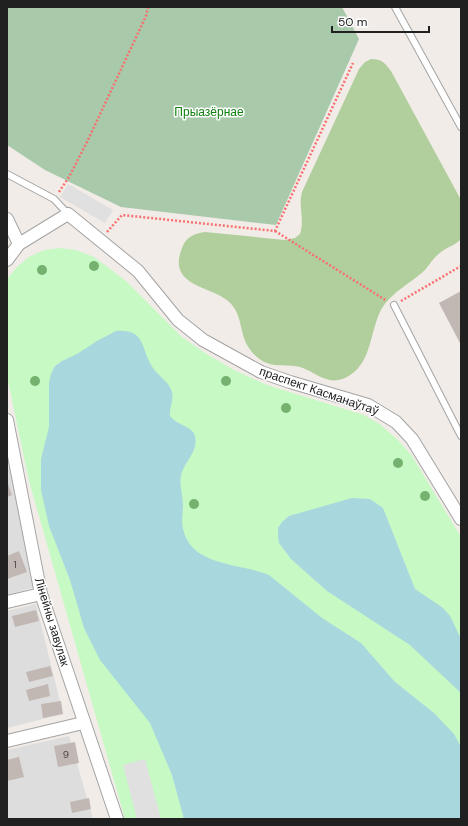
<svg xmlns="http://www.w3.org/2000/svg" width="468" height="826" font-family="'DM Sans',sans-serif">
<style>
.residential{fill:#dedddd}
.forest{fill:#b0cf9c}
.cemetery{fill:#a8c9aa}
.park{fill:#c7f9c5}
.parking{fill:#e0e0e0}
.water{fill:#a8d7de}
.building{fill:#c1b8b3}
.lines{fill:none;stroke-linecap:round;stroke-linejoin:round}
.service-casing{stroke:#a4a4a4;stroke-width:8}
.minor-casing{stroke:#a4a4a4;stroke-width:14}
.path{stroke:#f97070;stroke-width:2.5;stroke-dasharray:2 2;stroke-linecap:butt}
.service{stroke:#fff;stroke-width:6}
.minor{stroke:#fff;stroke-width:12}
.tree{fill:#75b16f}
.labels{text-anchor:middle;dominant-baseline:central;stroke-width:3;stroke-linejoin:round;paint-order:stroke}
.number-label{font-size:10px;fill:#484645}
.park-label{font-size:12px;fill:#0f800d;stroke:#fff}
.street-label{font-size:12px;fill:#202020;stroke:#fff}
</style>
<rect width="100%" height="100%" fill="#f1ece7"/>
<g class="residential">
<path d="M11 468 35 587 7 595V469Z"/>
<path d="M36 604 63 714 7 728V611Z"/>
<path d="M69 736 93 819H7V750Z"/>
</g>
<path class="forest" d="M371 59C382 59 385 63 391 71L461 200V239C456 245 447 247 441 252 434 257 430 264 425 270 411 283 392 292 382 308 369 331 373 365 345 378 327 386 316 372 300 367 290 364 277 367 267 363 260 361 253 354 249 348 239 334 243 313 228 301 208 285 167 286 182 248 186 237 193 234 205 232L285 240 295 238 300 234C305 219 298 207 302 192L359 69 365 62Z"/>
<path class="cemetery" d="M7 7H342L359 39 276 225 121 207 45 170 7 145Z"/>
<path class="park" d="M60 248 76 250 94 257 109 268 126 281 182 337 205 353 234 370 267 385 364 415 381 425 398 440 412 456 461 537V819H125L29 481 7 376V279L17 267 29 257 44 250Z"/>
<g class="parking">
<path d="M68 184 113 210 105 223 60 197Z"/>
<path d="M145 759 161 819H137L123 765Z"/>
</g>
<g class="water">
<path d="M116 331C147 329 140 349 153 368 158 376 169 381 172 392 174 400 169 408 170 416 176 424 187 425 194 433 200 450 187 458 182 472 178 483 183 494 183 505 183 513 181 521 183 529 191 567 241 563 269 575L322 618 361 643 395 682 434 713 454 734 461 747V819H184L172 775 150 723 100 660 84 628 70 580 49 526 41 490V459L49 427V383L51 374 55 366 62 361 77 354 97 341Z"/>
<path d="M352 498 370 499 383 508 415 589 443 608 450 616 461 639V693L410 645 327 591 291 559 279 543 278 536V528L282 522 289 516Z"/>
</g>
<g class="building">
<path d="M461 291V345L439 303Z"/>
<path d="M7 481 12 495 7 497Z"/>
<path d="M19 551 27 572 7 579V556Z"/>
<path d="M36 610 39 621 15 627 12 616Z"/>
<path d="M50 666 53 676 29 682 26 672Z"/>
<path d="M48 684 50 696 29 701 26 690Z"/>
<path d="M61 701 63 714 43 718 41 704Z"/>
<path d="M75 742 79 763 58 767 54 746Z"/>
<path d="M19 757 24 777 7 781V760Z"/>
<path d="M89 798 91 809 72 813 70 802Z"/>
</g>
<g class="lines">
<g class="service-casing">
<g id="service">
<path d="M395 7 461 127"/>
<path d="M7 174 54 199 68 214"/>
<path d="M394 305 461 436"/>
</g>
</g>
<g class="minor-casing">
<g id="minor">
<path d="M7 219 19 244 7 260"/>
<path d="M19 244 68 214 138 271 178 320 203 340 261 372 290 382 368 405 396 422 412 439 461 519"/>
<path d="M7 420 41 594 117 819"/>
<path d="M7 602 41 594"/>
<path d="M7 741 83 723"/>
</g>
</g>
<g class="path">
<path d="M59 192 69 177 88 140 146 16 148 7"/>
<path d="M275 231 387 301"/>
<path d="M107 232 122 215 275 231 353 63"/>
<path d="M401 301 461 266"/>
</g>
<use href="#service" class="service"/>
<use href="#minor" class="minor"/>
</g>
<g class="tree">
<circle cx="94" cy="266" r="5"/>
<circle cx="42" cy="270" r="5"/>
<circle cx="35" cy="381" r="5"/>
<circle cx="226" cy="381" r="5"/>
<circle cx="286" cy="408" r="5"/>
<circle cx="398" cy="463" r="5"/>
<circle cx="425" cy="496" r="5"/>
<circle cx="194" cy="504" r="5"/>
</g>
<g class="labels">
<g class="number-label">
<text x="15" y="564">1</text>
<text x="66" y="754">9</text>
</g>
<g class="park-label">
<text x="209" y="112">Прыазёрнае</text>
</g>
<g class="street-label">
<text transform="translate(319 391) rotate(19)">праспект Касманаўтаў</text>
<text transform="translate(52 622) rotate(73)">Лінейны завулак</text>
</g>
</g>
<rect width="468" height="826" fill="none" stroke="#202020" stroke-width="16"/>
<path d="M332 26v6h97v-6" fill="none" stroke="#202020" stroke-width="2"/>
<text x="338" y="26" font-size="12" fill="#202020" stroke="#ffffff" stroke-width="3" paint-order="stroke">50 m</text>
</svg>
